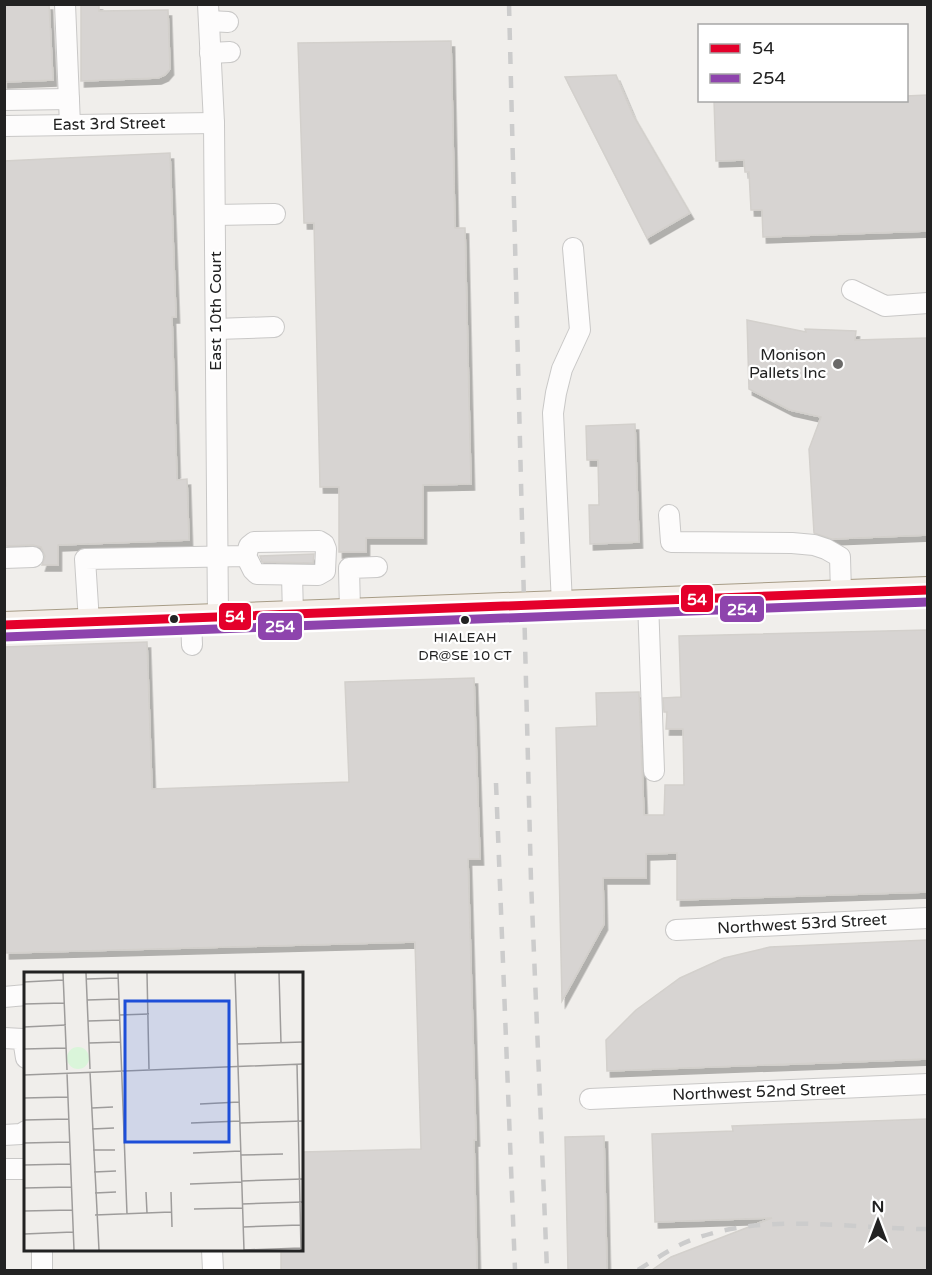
<svg xmlns="http://www.w3.org/2000/svg" width="932" height="1275" font-family="'Varela Round',sans-serif">
<style>
.building{fill:#d7d4d2;stroke:#d3d0cc;stroke-width:1.5;filter:url(#shadow)}
.lines{fill:none;stroke-linecap:round;stroke-linejoin:round}
.minor-casing{stroke:#c9c8c7;stroke-width:22}
.major-casing{stroke:#a79c86;stroke-width:28}
.minor{stroke:#fdfcfc;stroke-width:20}
.major{stroke:#f3ede7;stroke-width:26}
.rail{stroke:#ccc;stroke-width:4.5;stroke-dasharray:12 12;stroke-linecap:butt}
.bus-1-casing{stroke:#fff;stroke-width:14}
.bus-2-casing{stroke:#fff;stroke-width:14}
.bus-1{stroke:#e4002b;stroke-width:9}
.bus-2{stroke:#8e44ad;stroke-width:9}
.poi-dot{fill:#6a6968;stroke:#fff;stroke-width:2}
.bus-dot{fill:#222;stroke:#fff;stroke-width:2}
.labels{text-anchor:middle;dominant-baseline:central;stroke-width:4.5;stroke-linejoin:round;paint-order:stroke}
.bus-label{font-size:14px;fill:#222;stroke:#fff}
.street-label{font-size:16px;fill:#222;stroke:#fff}
.poi-label{font-size:16px;fill:#222;stroke:#fff;text-anchor:end}
.inset-road{fill:none;stroke:#9e9c9b;stroke-width:1.5}
.view{fill:#1d4ed8;fill-opacity:0.15;stroke:#1d4ed8;stroke-width:3}
.inset-edge{fill:none;stroke:#222;stroke-width:3}
.line-badge{stroke:#fff;stroke-width:2}
.badge-label{font-size:16px;text-anchor:middle;font-weight:bold;fill:#fff}
</style>
<defs>
<filter id="shadow"><feDropShadow dx="3.5" dy="6" stdDeviation="0" flood-color="#0004"/></filter>
</defs>
<rect width="100%" height="100%" fill="#f0eeeb"/>
<g class="building">
<path d="M4 4H49L53 80 4 82Z"/>
<path d="M81 4H99V11L168 10 170 69 165 75 158 78 81 81Z"/>
<path d="M451 41 455 228H465L471 484 423 485V538H366V552H339V487H320L314 223H304L298 43Z"/>
<path d="M616 75 633 115 690 213 647 238 565 77Z"/>
<path d="M927 95V231L763 237 762 210H751L749 172H745L744 160 716 161 714 100H906V96Z"/>
<path d="M170 153 176 317H172L177 480 187 479 189 540 58 545V565H42L45 556 41 547 33 545 4 546V486H6L4 423V161Z"/>
<path d="M747 320 806 332 805 329 856 331 855 340 927 338V535L832 539 814 533 809 449 821 417 790 410 749 389Z"/>
<path d="M635 424 639 542 590 544 589 505H599L598 460H587L586 426Z"/>
<path d="M314 554 313 563 262 562 260 556Z"/>
<path d="M927 630V892L677 900V853L646 854V878H603L604 924 562 1001 556 728 597 726 596 693 639 692 644 815H664L665 785H684L683 729H666L667 712H664L663 698 681 697 679 636Z"/>
<path d="M147 642 152 789 349 782 345 682 474 678 480 859H468L476 1140H474L477 1270H281V1250H302V1152L421 1149 415 942 6 953 4 647Z"/>
<path d="M927 940V1059L607 1071 606 1040 636 1010 680 978 724 958 770 947Z"/>
<path d="M927 1119V1270H652L671 1257 772 1218 655 1222 652 1134 733 1131 732 1126Z"/>
<path d="M604 1136 607 1270H568L565 1137Z"/>
</g>
<g class="lines">
<g class="minor-casing">
<g id="minor">
<path d="M65 4 70 125"/>
<path d="M208 4 214 123 218 618"/>
<path d="M209 21 228 22"/>
<path d="M210 53 230 52"/>
<path d="M4 100 69 99"/>
<path d="M4 126 214 123"/>
<path d="M215 215 275 214"/>
<path d="M852 290 885 306 928 303"/>
<path d="M216 329 274 327"/>
<path d="M669 515 671 542 792 543 814 545 826 549 840 557 841 594"/>
<path d="M4 558 33 557"/>
<path d="M292 575 293 615"/>
<path d="M648 601 654 771"/>
<path d="M562 604 553 413 556 393 562 369 580 330 573 248"/>
<path d="M350 610 349 568 377 567"/>
<path d="M191 619 192 645"/>
<path d="M89 622 85 559 246 556 253 570 257 574 318 575 325 571 326 549 324 544 319 541 254 542 249 546 246 556"/>
<path d="M676 930 928 918"/>
<path d="M4 997 26 995"/>
<path d="M4 1038 23 1039 26 1058"/>
<path d="M590 1099 928 1084"/>
<path d="M4 1135 21 1134 26 1131"/>
<path d="M4 1169H26"/>
<path d="M212 1250 213 1270"/>
<path d="M42 1270V1250"/>
</g>
</g>
<g class="major-casing">
<path id="major" d="M4 625 928 590"/>
</g>
<use href="#minor" class="minor"/>
<use href="#major" class="major"/>
<g class="rail">
<path d="M509 4 531 881 547 1270"/>
<path d="M496 783 515 1270"/>
<path d="M638 1270C656 1259 674 1246 694 1239 768 1212 850 1229 928 1229"/>
</g>
<g class="bus-1-casing">
<path id="bus-1" d="M4 625 928 590"/>
</g>
<g class="bus-2-casing">
<path id="bus-2" d="M4 637 928 602"/>
</g>
<use href="#bus-1" class="bus-1"/>
<use href="#bus-2" class="bus-2"/>
</g>
<circle class="poi-dot" cx="838" cy="364" r="6"/>
<g class="bus-dot">
<circle cx="174" cy="619" r="5"/>
<circle cx="465" cy="620" r="5"/>
</g>
<g class="labels">
<g class="bus-label">
<text x="465" y="637">HIALEAH<tspan x="465" dy="18">DR@SE 10 CT</tspan></text>
</g>
<g class="street-label">
<text transform="translate(109 124) rotate(-1)">East 3rd Street</text>
<text transform="translate(216 311) rotate(-90)">East 10th Court</text>
<text transform="translate(802 924) rotate(-3)">Northwest 53rd Street</text>
<text transform="translate(759 1092) rotate(-2)">Northwest 52nd Street</text>
</g>
<g class="poi-label">
<text x="826" y="355">Monison<tspan x="826" dy="18">Pallets Inc</tspan></text>
</g>
</g>
<g transform="translate(24 972)">
<rect width="279" height="279" fill="#f0eeeb"/>
<path d="M43 86a11 11 0 1 1 22 0a11 11 0 1 1-22 0Z" fill="#daf5da"/>
<path class="inset-road" d="M39 1 43 98M62 1 66 97M94 1 103 242M123 1 125 97M211 1 220 278M255 1 257 71M63 7 94 6M0 10 39 8M63 28 95 27M0 32 40 31M95 43 125 42M64 49 96 48M0 55 42 53M65 71 97 70M213 72 279 70M0 77 42 76M273 92 277 278M66 100 75 278M43 101 50 278M0 103 279 92M0 126 44 125M176 132 215 130M68 136 89 135M0 148 45 147M167 151 216 149M216 151 279 149M68 157 90 156M0 171 46 170M69 178H91M169 181 217 179M217 183 259 182M0 193 46 192M70 200 92 199M218 209 279 207M166 212 218 210M0 216 47 215M122 220 123 241M147 220 148 255M71 221 92 220M218 232 279 230M170 237 218 236M0 239 48 238M71 243 147 240M219 255 276 253M0 262 49 260M220 278 277 276"/>
<path class="view" d="M101 29H205V170H101Z"/>
<rect width="279" height="279" class="inset-edge"/>
</g>
<g class="line-badge">
<rect x="680" y="584" width="34" height="29" rx="6" fill="#e4002b"/>
<rect x="719" y="595" width="46" height="28" rx="6" fill="#8e44ad"/>
<rect x="218" y="602" width="34" height="29" rx="6" fill="#e4002b"/>
<rect x="257" y="612" width="46" height="29" rx="6" fill="#8e44ad"/>
</g>
<g class="badge-label">
<text x="697" y="605">54</text>
<text x="742" y="615">254</text>
<text x="235" y="622">54</text>
<text x="280" y="632">254</text>
</g>
<rect width="932" height="1275" fill="none" stroke="#222222" stroke-width="12"/>
<rect x="698" y="24" width="210" height="78" fill="#ffffff" stroke="#a7a7a7" stroke-width="1.5"/>
<rect x="710" y="44" width="30" height="9" fill="#e4002b" stroke="#a7a7a7" stroke-width="1.5"/>
<text x="752" y="54" font-size="18" fill="#222222">54</text>
<rect x="710" y="74" width="30" height="9" fill="#8e44ad" stroke="#a7a7a7" stroke-width="1.5"/>
<text x="752" y="84" font-size="18" fill="#222222">254</text>
<g transform="translate(878 1221)" stroke="#ffffff" stroke-width="4.5" paint-order="stroke">
<path d="M0-4.5L10 22L0 15L-10 22Z" fill="#222222"/>
<text y="-9" font-size="16" font-weight="bold" text-anchor="middle" fill="#222222">N</text>
</g>
</svg>
